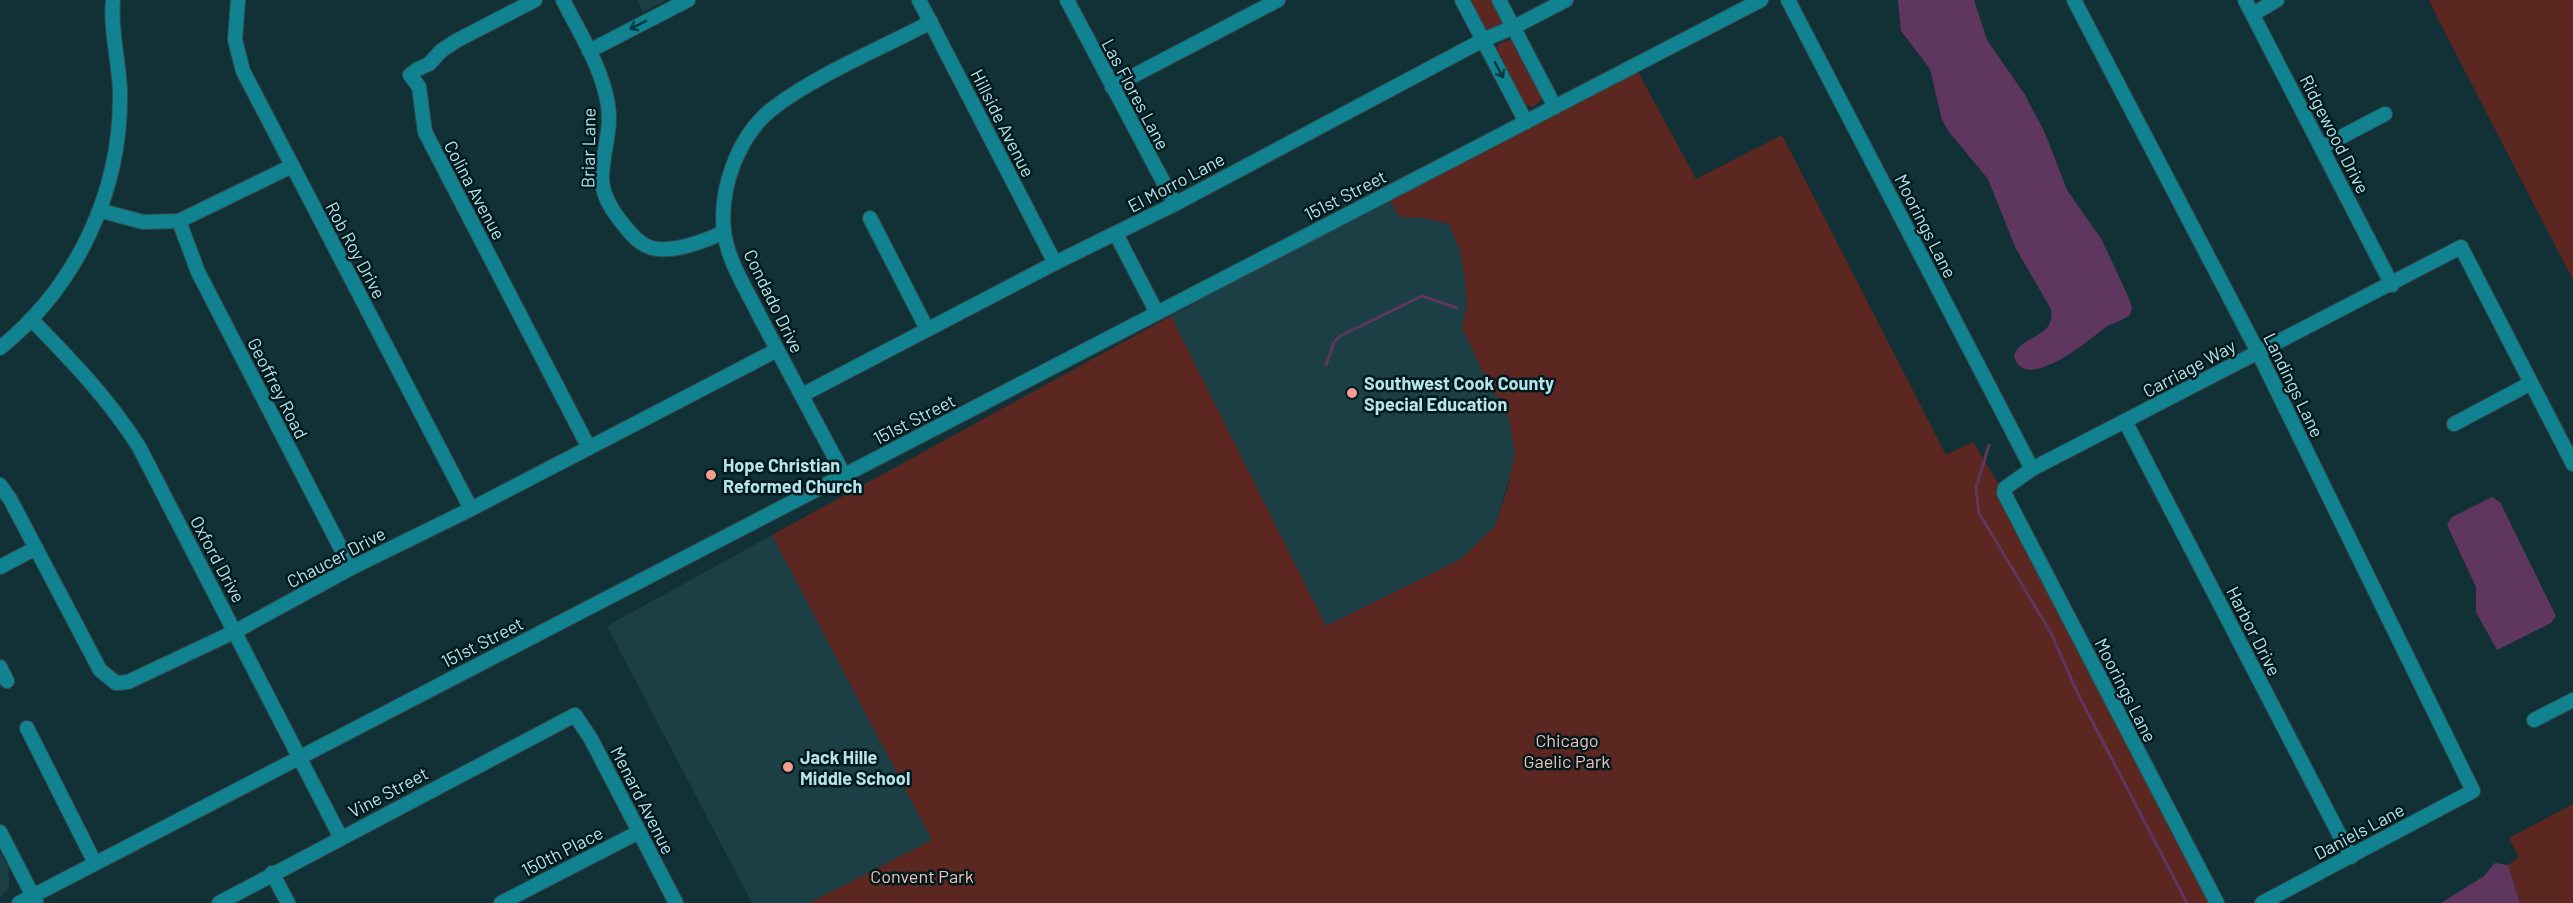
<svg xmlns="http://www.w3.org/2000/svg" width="2573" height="903" font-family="Barlow,sans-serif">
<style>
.built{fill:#1b3f44}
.green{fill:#5c2721}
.water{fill:#5f365e}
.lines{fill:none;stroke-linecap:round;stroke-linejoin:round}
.stream{stroke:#5f365e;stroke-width:3}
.minor-casing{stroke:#304e52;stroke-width:16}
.minor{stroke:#118290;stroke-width:14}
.oneway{stroke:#053840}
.poi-dot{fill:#f59c91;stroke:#00191d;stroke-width:2}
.labels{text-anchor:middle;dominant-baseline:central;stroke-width:5;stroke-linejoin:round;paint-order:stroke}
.street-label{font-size:18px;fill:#b7e3ea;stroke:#00191d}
.poi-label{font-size:18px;font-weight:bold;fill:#b7e3ea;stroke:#00191d;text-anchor:start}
.park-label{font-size:18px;fill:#f9bfb7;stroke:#00191d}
</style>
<rect width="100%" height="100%" fill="#123136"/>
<g class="built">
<path d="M637 0H666L643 12Z"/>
<path d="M1389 198 1400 217 1424 218 1449 224 1460 250 1465 279 1467 306 1462 327 1481 368 1509 419 1516 455 1495 526 1481 542 1461 559 1326 627 1171 316Z"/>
<path d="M772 535 932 840 809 903H752L607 626Z"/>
<path d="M0 852 8 867 9 878V887L0 898Z"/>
</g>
<g class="green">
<path d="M1468 0H1495L1504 21C1500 27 1492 31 1485 29Z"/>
<path d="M2429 0H2573V280L2437 17Z"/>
<path d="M1512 39 1515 41 1544 98 1533 107 1523 104 1497 55 1498 44Z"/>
<path d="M1638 72 1696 179 1782 135 1946 455 1973 442 2004 493 2217 903H809L932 840 772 535 1171 316 1326 626 1461 559 1495 526 1507 490 1515 455 1509 419 1481 368 1462 327 1467 306 1465 279 1460 250 1449 224 1424 218 1400 217 1389 198Z"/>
<path d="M2573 804V903H2520L2508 865 2519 857 2509 838Z"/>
</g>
<g class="water">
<path d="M1898 0H1974L1987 40 2025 95 2045 133 2067 190 2102 240 2128 296 2132 308 2130 315C2122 321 2111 323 2102 330 2087 342 2024 394 2014 356 2020 334 2056 339 2051 309L2016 249 1988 179 1949 132 1942 120 1930 69 1901 31Z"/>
<path d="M2492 497 2500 502 2556 616 2551 623 2497 650 2476 612V587L2447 525 2452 517Z"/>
<path d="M2495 863 2508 865 2520 903H2441L2484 876Z"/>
</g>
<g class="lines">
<g class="stream">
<path d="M1326 365 1334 342 1340 336 1422 296 1457 308"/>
<path d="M1989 445 1976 488 1979 513 2051 633 2078 694 2187 903"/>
</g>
<g class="minor-casing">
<g id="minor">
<path d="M238 0 235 40 243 71 471 509"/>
<path d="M535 0 456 41 441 51 429 64 418 69 410 75 419 87 425 132 589 448"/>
<path d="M563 0C580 34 602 67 608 105 612 130 602 153 602 178 602 194 610 207 619 219 626 228 635 240 645 245 665 257 705 241 724 232"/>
<path d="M919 0 1055 263"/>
<path d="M1067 0 1175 204"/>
<path d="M1462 0 1526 122"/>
<path d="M1499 0 1555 107"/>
<path d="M1788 0 2032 469"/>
<path d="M2074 0 2258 352 2473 791 2262 903"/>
<path d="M2245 0 2392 285"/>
<path d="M2253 14 2277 0"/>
<path d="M589 51 688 0"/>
<path d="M1112 87 1278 0"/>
<path d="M2322 147 2385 114"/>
<path d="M102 211 143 222 179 221 292 166"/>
<path d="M870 218 927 329"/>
<path d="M179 221 198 272 351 568"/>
<path d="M1116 234 1157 313"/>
<path d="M31 319C71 360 109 399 139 447L341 838"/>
<path d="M0 348C77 286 122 190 120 91 119 61 110 30 113 0"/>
<path d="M802 395 1055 263 1175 204 1483 40 1514 27 1566 0"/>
<path d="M2125 421 2351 857"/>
<path d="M2454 424 2531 383"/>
<path d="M844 475C816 422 787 369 759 315 746 289 728 261 724 232 719 189 738 136 772 109 814 76 882 48 931 22"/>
<path d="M0 485 10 499 100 670 116 683 128 682 236 631 351 568 471 509 777 350"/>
<path d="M0 567 36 548"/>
<path d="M0 667 7 681"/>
<path d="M2534 720 2573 700"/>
<path d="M27 728 95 863"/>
<path d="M0 832 36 902"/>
<path d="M272 873 288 903"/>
<path d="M19 903 1761 0"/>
<path d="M219 903 575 715 591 739 676 903"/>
<path d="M501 903 639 832"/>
<path d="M2217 903 2004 493 2005 488 2032 469 2461 247 2573 464"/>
</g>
</g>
<use href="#minor" class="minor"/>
</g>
<defs><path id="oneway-shaft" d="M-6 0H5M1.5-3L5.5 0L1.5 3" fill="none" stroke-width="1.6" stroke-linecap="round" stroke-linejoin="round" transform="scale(1.5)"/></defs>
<g class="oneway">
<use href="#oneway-shaft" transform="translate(638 25) rotate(153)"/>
<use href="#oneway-shaft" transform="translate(1499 70) rotate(62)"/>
</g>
<g class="poi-dot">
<circle cx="1352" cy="393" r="6"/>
<circle cx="711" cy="475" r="6"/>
<circle cx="788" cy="767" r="6"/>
</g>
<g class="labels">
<g class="street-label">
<text transform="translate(1136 94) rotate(62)">Las Flores Lane</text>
<text transform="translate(1003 123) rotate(63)">Hillside Avenue</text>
<text transform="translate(2335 134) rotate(63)">Ridgewood Drive</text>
<text transform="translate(588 148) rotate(-89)">Briar Lane</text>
<text transform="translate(1176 182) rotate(-28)">El Morro Lane</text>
<text transform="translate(475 190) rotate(62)">Colina Avenue</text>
<text transform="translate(1345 195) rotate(-27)">151st Street</text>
<text transform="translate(1926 226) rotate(63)">Moorings Lane</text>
<text transform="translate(356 250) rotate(62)">Rob Roy Drive</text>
<text transform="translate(774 301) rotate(64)">Condado Drive</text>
<text transform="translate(2189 368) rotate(-28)">Carriage Way</text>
<text transform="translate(2294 385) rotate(64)">Landings Lane</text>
<text transform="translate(278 388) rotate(63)">Geoffrey Road</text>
<text transform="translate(914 419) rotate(-27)">151st Street</text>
<text transform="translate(336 557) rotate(-28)">Chaucer Drive</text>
<text transform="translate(218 559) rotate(62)">Oxford Drive</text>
<text transform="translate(2254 631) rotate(63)">Harbor Drive</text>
<text transform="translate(482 642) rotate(-27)">151st Street</text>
<text transform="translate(2126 690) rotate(63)">Moorings Lane</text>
<text transform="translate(388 792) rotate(-28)">Vine Street</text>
<text transform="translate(643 800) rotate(63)">Menard Avenue</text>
<text transform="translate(2359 831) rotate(-28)">Daniels Lane</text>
<text transform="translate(562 851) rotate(-27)">150th Place</text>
</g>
<g class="poi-label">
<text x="1364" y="383">Southwest Cook County<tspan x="1364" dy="21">Special Education</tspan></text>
<text x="723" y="465">Hope Christian<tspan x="723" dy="21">Reformed Church</tspan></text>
<text x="800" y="757">Jack Hille<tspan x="800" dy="21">Middle School</tspan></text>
</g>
<g class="park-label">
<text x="1567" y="740">Chicago<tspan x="1567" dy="21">Gaelic Park</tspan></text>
<text x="922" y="876">Convent Park</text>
</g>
</g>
</svg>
